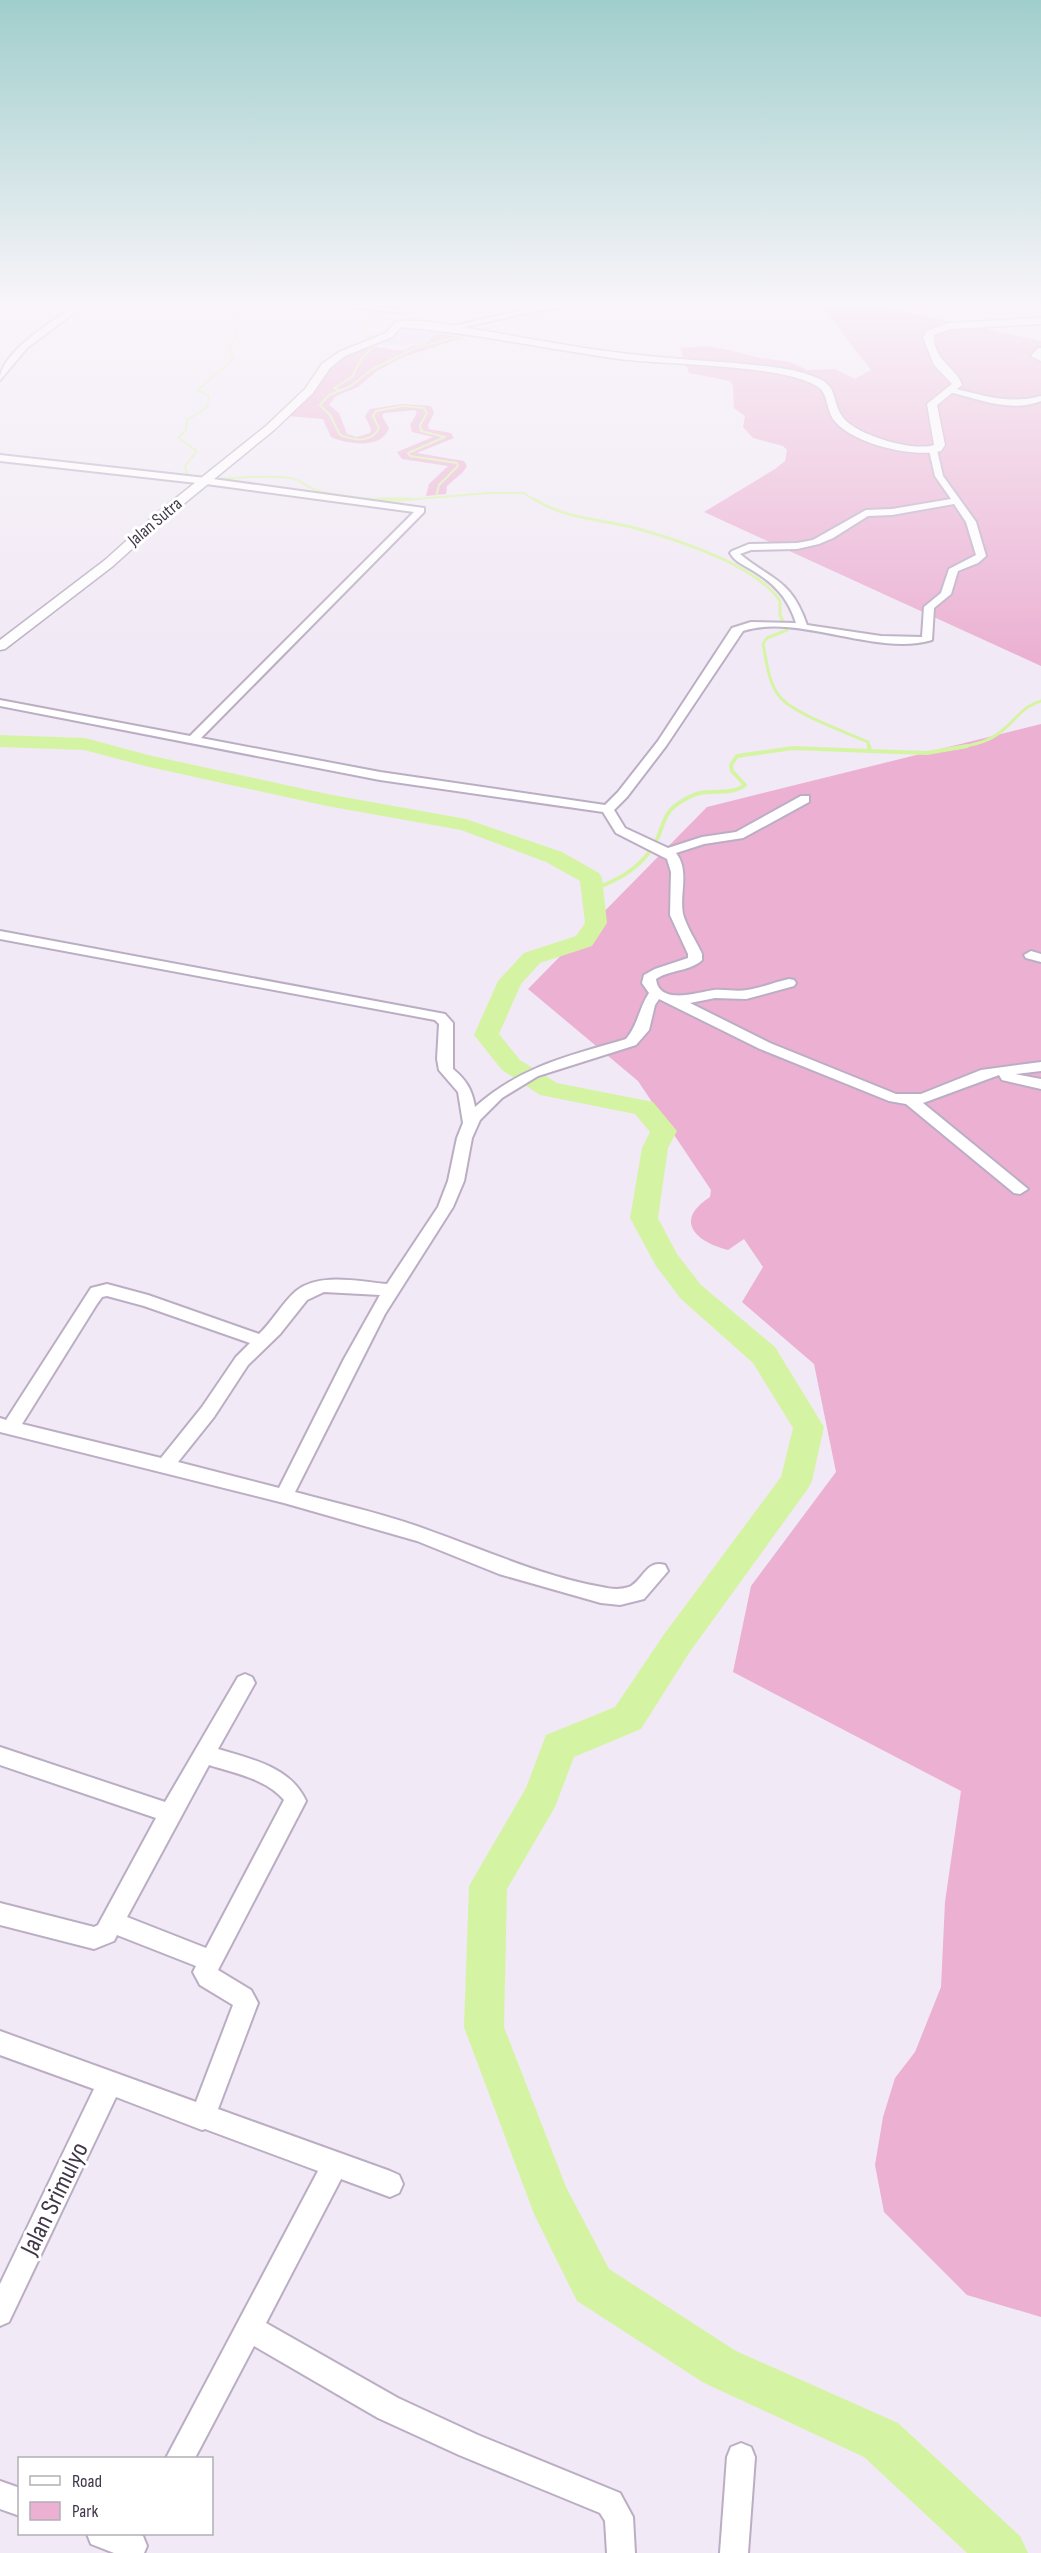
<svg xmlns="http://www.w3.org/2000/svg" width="1041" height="2553" font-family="'Sofia Sans Condensed',sans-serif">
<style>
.commercial{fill:#e7d3f7}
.green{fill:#ebb0d2}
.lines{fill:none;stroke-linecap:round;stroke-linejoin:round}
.stream-far2{stroke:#d5f4a3;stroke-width:2}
.stream-far1{stroke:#d5f4a3;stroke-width:3}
.stream{stroke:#d5f4a3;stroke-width:4}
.river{fill:#d5f4a3;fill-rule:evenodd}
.minor-casing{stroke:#bbaec4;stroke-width:4}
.tertiary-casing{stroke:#bbaec4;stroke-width:3}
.minor{fill:#fff;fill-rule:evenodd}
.tertiary{fill:#fff;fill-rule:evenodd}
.labels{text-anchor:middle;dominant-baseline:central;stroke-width:6;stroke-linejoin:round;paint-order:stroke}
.far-street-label{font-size:18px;fill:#413749;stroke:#fff}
.near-street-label{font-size:26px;fill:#413749;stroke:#fff}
</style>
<rect width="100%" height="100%" fill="#f1e9f5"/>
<path class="commercial" d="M401 326 451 331 448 335 436 334 424 345H381Z"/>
<g class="green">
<path d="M820 304H867L1041 341V666L704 512 775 469 785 461 787 450 783 446 753 438 743 427 745 416 734 408 733 386 730 381 689 373 680 348 706 346 729 350 755 357 790 362 807 370 835 369 855 379 871 370Z"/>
<path d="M436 334 465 337 403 357 377 371 358 387 336 396 329 405 339 413 347 434 357 437 370 433 371 429 365 416 370 409 402 404 431 406 434 413 428 425 429 429 451 433 454 438 417 453 464 461 467 466 463 472 447 486 446 494 426 496 429 484 448 466 402 459 397 452 433 437 412 432 410 425 417 413 415 410 384 413 382 416 389 428C382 450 347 444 331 437L323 419 287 416C308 391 330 354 364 347 376 344 392 352 406 350L411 346 424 345Z"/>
<path d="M1041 724V2317L967 2295 884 2212 875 2165 883 2117 895 2078 915 2052 941 1987 945 1902 961 1791 733 1672 751 1586 836 1472 814 1364 742 1302 763 1267 744 1239 728 1250C696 1242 673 1221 710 1197L711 1190 638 1081 528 989 707 807Z"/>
</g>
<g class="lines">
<g class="stream-far2">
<path d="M339 390 334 388 352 377 361 359 371 349 365 342 370 336 363 329 362 323 397 304"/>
<path d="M196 478 187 475 185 466 197 451 178 438 186 430 187 420 207 407 209 396 198 390 233 359 229 349 238 335 234 325 244 308 251 304"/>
<path d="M210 479C238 479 261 474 290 478 300 479 309 489 319 491 342 497 367 498 390 501"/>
<path d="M436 497 439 485 458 466 457 463 410 456 408 453 445 437 421 431 420 425 427 413 424 408 403 406 376 411 373 416 379 428C371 444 354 440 340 435L330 415 320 405 329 395 351 386 371 370 413 349 560 309 643 304"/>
<path d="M393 501 488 493H524L536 501"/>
</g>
<g class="stream-far1">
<path d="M378 499H411"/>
<path d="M534 499C565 519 600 519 635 528 675 539 757 565 780 601V615L787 630 767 638 763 644C767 662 768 683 780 697 794 714 846 732 868 742L869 748"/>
<path d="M958 748C975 744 989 742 1003 730 1019 717 1019 709 1041 701"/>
</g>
<g class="stream">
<path d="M870 751 927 753 967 746"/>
<path d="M592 890C621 879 645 866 658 837 663 825 665 813 676 805 683 800 691 795 700 793 716 790 732 795 745 785L732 771 731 765 737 756 793 748 870 751 869 746"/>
</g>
<path class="river" d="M0 735 85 738 148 755 327 794 466 819 562 852 599 873 602 878 607 923 592 946 540 963 521 984 499 1034 520 1060 557 1083 653 1102 677 1131 668 1148 658 1218 677 1254 701 1285 775 1347 824 1427 812 1481 807 1490 689 1653 641 1729 574 1757 555 1807 507 1889 504 2027 566 2187 609 2269 736 2351 898 2423 1020 2536 1028 2553H967L864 2457 704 2383 577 2301 534 2214 464 2027 469 1886 526 1788 546 1735 615 1707 665 1633 781 1477 793 1428 753 1363 681 1299 656 1266 630 1218 642 1148 650 1132 635 1114 540 1095 502 1070 474 1035 498 981 524 953 576 936 585 923 580 881 546 862 461 830 327 806 145 766 84 750 0 747Z"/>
<g class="minor-casing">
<g id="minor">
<path d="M78 304H86L27 348 0 380C0 352 56 319 78 304Z"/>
<path d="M320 304H347L408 311 404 313Z"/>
<path d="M586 304 544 309 450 330 446 328 544 305Z"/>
<path d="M1038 348H1041V361L1031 356Z"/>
<path d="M952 388C983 395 1009 405 1041 396V401C1011 413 979 399 949 392L948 390Z"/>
<path d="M933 447 937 450 943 476 976 522 986 556 978 563 958 571 951 594 934 608 932 640C877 657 797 613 743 631L666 746 627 797 614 810 625 828 668 848 702 837 736 832 801 796H809V802L743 838 704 844 676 853C690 871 679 894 683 914 687 928 696 941 702 954V960C691 971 669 970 656 979 659 1006 698 992 714 990 725 989 737 992 747 990 761 988 775 982 789 979L794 980 796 983 794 986 746 999 715 998 690 1003 770 1043 896 1094H921L981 1070 1041 1062V1071L1015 1074 1041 1079V1089L1002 1080 999 1075 923 1103 1028 1189 1020 1194 1014 1193 906 1104 889 1101 760 1049 659 999 655 1005 649 1030 636 1045 538 1076 502 1098 480 1120 472 1138 464 1181 453 1207 385 1314 295 1492C339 1504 385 1514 428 1530 485 1550 541 1576 602 1587 610 1589 620 1590 629 1587 643 1581 646 1559 665 1565L668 1571 644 1599 620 1605 601 1603 499 1574 417 1541 284 1503 0 1432V1418L6 1420 91 1288 107 1284 148 1295 259 1334C273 1321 282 1303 296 1291 319 1272 360 1282 387 1284L438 1207 448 1181 457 1138 463 1123 458 1092 439 1070 437 1059 439 1024 435 1020 0 939V931L445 1014 453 1023V1069C466 1080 472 1089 475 1107 521 1066 569 1056 626 1039 638 1025 639 1008 649 993L642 983 644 975 655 969 688 958V954L670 915 671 872 667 859 616 833 603 812 380 780 0 706V700L190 736 414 512 206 484 0 461V455L206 478 424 508V512L201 738 380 772 605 805 618 792 658 741 732 628 751 622 796 623C788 598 775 584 752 570 744 565 735 562 730 553L732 551 749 544 797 543 813 540 866 510 892 509 951 499 935 476 929 450ZM954 504 966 522 976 555 949 569 941 593 924 607 922 637 881 636 807 625C791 579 773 581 740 554L751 550 797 549 819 544 833 538 868 516 892 515ZM324 1292 380 1295 344 1359 279 1488 178 1462 214 1417 248 1365 280 1334 307 1300ZM107 1296 144 1306 250 1343 236 1357 202 1407 161 1458 22 1424 97 1304 102 1297Z"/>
<path d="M1031 951 1041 954V962L1026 958 1024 955Z"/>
<path d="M245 1674 252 1677 255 1683 218 1749C251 1759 291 1767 306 1801L218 1970 251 1990 258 2003 218 2109 390 2171 399 2175 403 2184 399 2193 390 2197 341 2179 266 2323 398 2398 478 2435 620 2493 633 2517 635 2553H607L605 2521 600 2513 459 2455 378 2418 254 2346 195 2458H166L318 2171 205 2129 202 2130 116 2097 9 2322 0 2326V2284L94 2089 0 2055V2031L196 2102 233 2005 200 1985 193 1972 196 1966 117 1935 114 1941 94 1949 0 1925V1903L94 1927 98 1925 156 1818 0 1765V1747L165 1802 238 1677ZM209 1765C234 1773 267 1779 284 1800L206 1948 127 1917Z"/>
<path d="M741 2443 751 2447 755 2457 748 2553H720L727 2457 731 2447Z"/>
<path d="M0 2481 20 2488V2516L0 2509Z"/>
<path d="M87 2534H137L143 2536 147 2546 144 2553H114L91 2544Z"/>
</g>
</g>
<g class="tertiary-casing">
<path id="tertiary" d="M1041 318V324L950 329 934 335C933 361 957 368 962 385L937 405 945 445 941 451C913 458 851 444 833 419 827 410 828 398 821 389 790 364 664 365 619 359 546 349 475 333 401 327L392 337 345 356 330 368 313 393 274 430 164 520 113 566 5 649 0 650V640L105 560 156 514 266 426 305 389 322 364 339 352 386 333 396 322C417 318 451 325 473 329 522 337 572 347 621 353 659 358 697 360 735 363 762 366 790 367 815 377 839 386 831 400 842 416 854 435 914 452 934 445L927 404 952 384 934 365 923 337 927 331 949 323Z"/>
</g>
<use href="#minor" class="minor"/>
<use href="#tertiary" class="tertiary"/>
</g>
<linearGradient id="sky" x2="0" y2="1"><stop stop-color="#a0cecc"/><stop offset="0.46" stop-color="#f9f5fa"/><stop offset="1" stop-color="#f9f5fa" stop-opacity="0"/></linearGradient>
<rect width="1041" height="661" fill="url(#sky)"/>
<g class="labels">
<g class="far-street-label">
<text transform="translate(155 522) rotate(-40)">Jalan Sutra</text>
</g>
<g class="near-street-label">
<text transform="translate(55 2199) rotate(-64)">Jalan Srimulyo</text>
</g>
</g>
<rect x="18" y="2457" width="195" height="78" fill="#ffffff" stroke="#b3afb6" stroke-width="1.5"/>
<rect x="30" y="2476" width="30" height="9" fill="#ffffff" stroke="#b3afb6" stroke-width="1.5"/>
<text x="72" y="2487" font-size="18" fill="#413749">Road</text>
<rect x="30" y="2502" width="30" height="18" fill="#ebb0d2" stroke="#b3afb6" stroke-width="1.5"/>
<text x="72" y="2517" font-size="18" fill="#413749">Park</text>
</svg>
